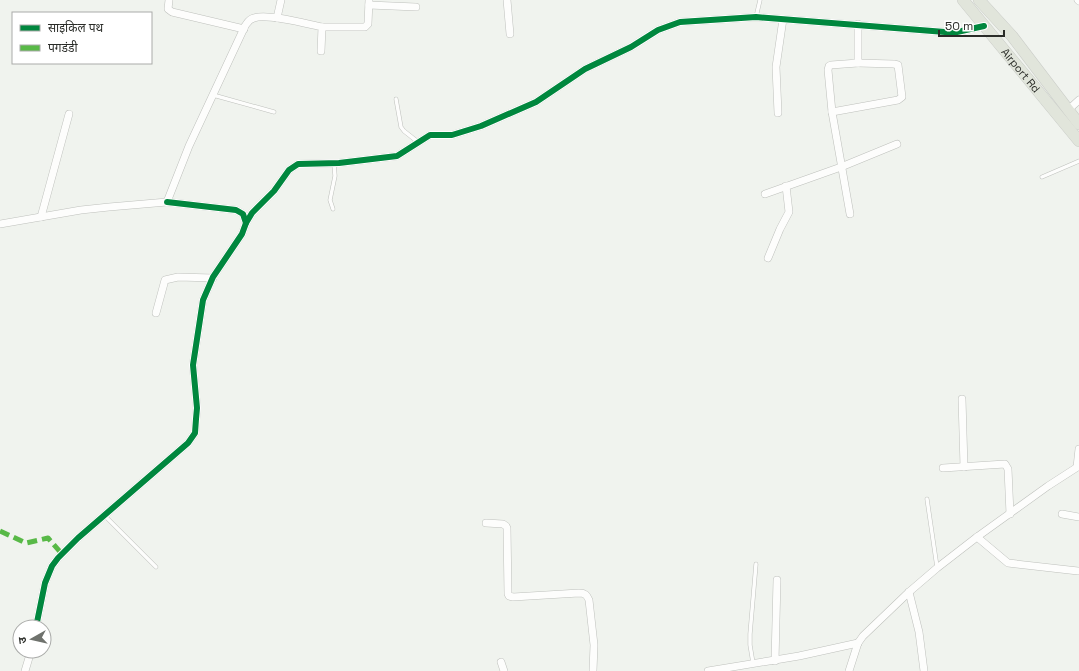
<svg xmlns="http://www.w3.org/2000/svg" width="1079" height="671" font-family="'Space Grotesk','Noto Sans Devanagari',sans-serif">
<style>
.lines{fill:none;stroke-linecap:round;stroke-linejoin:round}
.lane-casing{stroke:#bec0bc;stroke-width:4.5}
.street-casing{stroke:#bec0bc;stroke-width:8}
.primary-casing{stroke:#cbcdc9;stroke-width:12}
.lane{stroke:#fdfdfc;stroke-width:3.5}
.street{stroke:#fdfdfc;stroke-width:7}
.primary{stroke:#e1e5db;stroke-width:11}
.quiet{stroke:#58b947;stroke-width:5;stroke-dasharray:10 5;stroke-linecap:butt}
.cycleway-casing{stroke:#fff;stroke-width:8}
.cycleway{stroke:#00873e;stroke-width:6}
.labels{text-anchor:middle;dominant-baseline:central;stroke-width:3.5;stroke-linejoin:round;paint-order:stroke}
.street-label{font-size:11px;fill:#2a2c28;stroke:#fff}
</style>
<rect width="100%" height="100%" fill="#f0f3ee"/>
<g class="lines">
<g class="lane-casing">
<g id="lane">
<path d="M756 17 760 0"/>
<path d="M213 95 274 112"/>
<path d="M396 99 401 127 404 131 418 142"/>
<path d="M1042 177 1079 161"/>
<path d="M333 209 330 200 335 176 334 163"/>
<path d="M927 499 937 567"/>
<path d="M104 515 156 567"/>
<path d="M753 663 750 645V634L756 564"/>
</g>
</g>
<g class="street-casing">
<g id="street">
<path d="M169 0 168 9 172 12 244 29"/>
<path d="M507 0 510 34"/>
<path d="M1078 0 1079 1"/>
<path d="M369 5 416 7"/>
<path d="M277 18 281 0"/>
<path d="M322 27H365L368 24 369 0"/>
<path d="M1068 110 1079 100"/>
<path d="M832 112 898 100 902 97 898 65 894 64 858 63"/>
<path d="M778 113 776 67 783 19"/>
<path d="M765 194 841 167 897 144"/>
<path d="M850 214 832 112 828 70 829 66 831 65 858 63V24"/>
<path d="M41 217 69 114"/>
<path d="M246 223 252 213 274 191 289 170 298 164 339 163 397 156 430 135H452L481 126 536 102 585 69 631 47 658 30 680 22 756 17 945 32H957L984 26"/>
<path d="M0 224 81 210 109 207 167 202 189 146 245 26C248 22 249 19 254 18 267 13 307 24 322 27L321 51"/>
<path d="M768 258 780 229 789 212 786 186"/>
<path d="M156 313 165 280 178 277 213 278"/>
<path d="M962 399 964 467"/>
<path d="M1077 467 1079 449"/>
<path d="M943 468 1005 464 1008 469 1010 514"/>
<path d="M1062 514 1079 517"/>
<path d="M486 523 503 524 506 526 507 528 508 594 509 596 513 597 579 593C585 593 587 595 589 600L594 645 593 671"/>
<path d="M977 537 1008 563 1078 571"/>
<path d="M909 592 919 632 924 671"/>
<path d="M36 627 45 583 52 566 58 558 78 538 188 443 195 433 196 419 197 408 193 365 203 300 213 277 242 234 246 223 243 214 236 210 167 202"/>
<path d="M775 661 777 580"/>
<path d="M501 662 504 671"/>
<path d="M25 671 31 651"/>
<path d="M708 671 799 656 858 643"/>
<path d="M849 671 858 643 863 636 909 592 937 568 977 537 1048 486 1079 466"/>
</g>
</g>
<g class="primary-casing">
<g id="primary">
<path id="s1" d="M963 0 1079 141"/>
<path d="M979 0 1012 36 1079 124"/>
</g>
</g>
<use href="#lane" class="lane"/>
<use href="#street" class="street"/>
<use href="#primary" class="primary"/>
<path class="quiet" d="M0 531 26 543 48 538 62 554"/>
<g class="cycleway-casing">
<g id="cycleway">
<path d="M246 223 252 213 274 191 289 170 298 164 339 163 397 156 430 135H452L481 126 536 102 585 69 631 47 658 30 680 22 756 17 945 32H957L984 26"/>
<path d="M36 627 45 583 52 566 58 558 78 538 188 443 195 433 196 419 197 408 193 365 203 300 213 277 242 234 246 223 243 214 236 210 167 202"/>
</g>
</g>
<use href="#cycleway" class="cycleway"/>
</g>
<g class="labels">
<g class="street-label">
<text stroke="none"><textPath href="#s1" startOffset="91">Airport Rd</textPath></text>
</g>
</g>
<rect x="12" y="12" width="140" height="52" fill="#ffffff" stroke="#aaaba9"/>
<rect x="20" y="25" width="20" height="6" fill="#00873e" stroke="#aaaba9"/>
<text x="48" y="32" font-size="12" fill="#2a2c28">साइकिल पथ</text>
<rect x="20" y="45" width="20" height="6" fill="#58b947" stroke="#aaaba9"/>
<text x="48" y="52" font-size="12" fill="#2a2c28">पगडंडी</text>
<g transform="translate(32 639) rotate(262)"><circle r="19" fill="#ffffff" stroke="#aaaba9"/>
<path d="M0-3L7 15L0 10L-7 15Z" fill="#6f726d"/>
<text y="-6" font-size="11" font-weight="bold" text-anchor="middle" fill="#2a2c28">उ</text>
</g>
<path d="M939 30v6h65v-6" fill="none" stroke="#2a2c28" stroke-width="2"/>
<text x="945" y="30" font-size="12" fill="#2a2c28" stroke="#ffffff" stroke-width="3" paint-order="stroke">50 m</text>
</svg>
